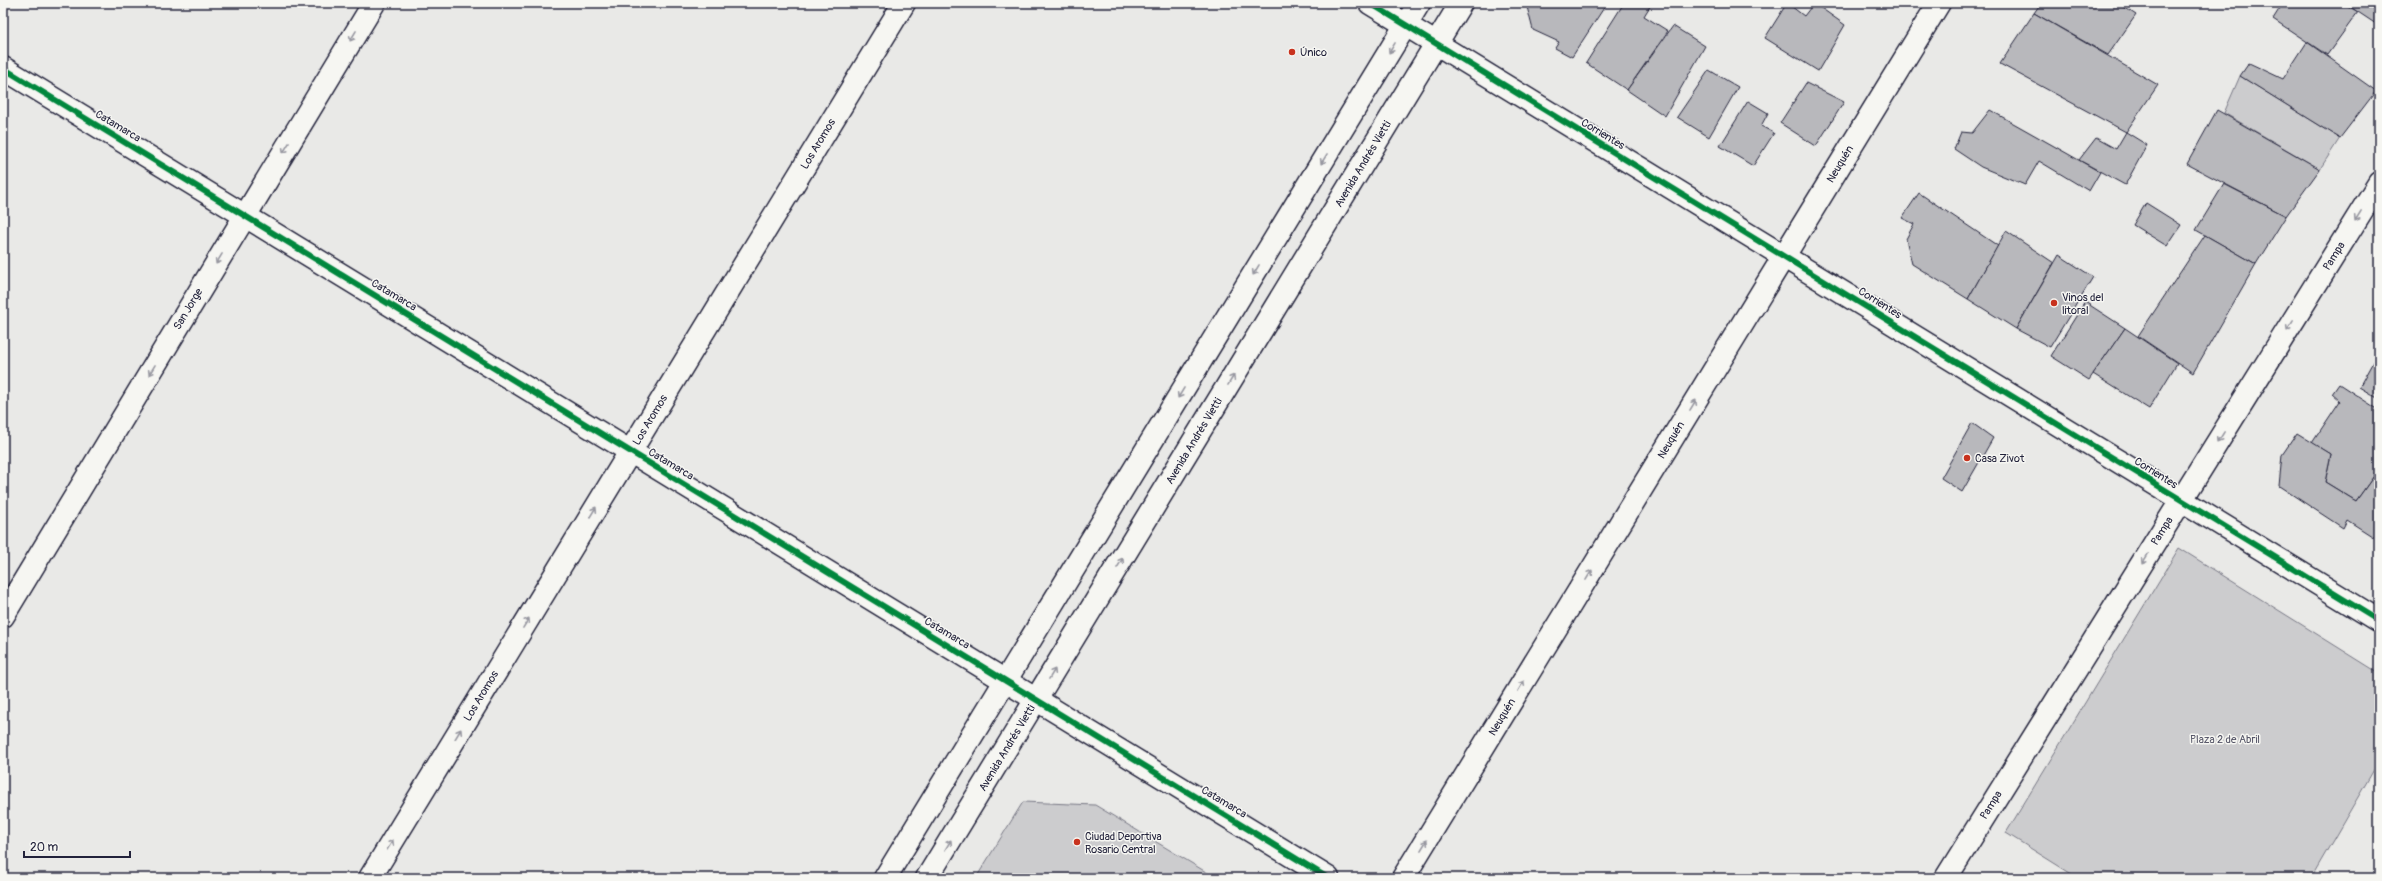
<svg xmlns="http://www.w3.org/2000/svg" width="2382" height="881" font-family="Pangolin,sans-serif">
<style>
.green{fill:#ccccce;stroke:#777784}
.building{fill:#b8b8bc;stroke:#22223b}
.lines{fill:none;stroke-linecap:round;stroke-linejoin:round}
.minor-casing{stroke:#22223b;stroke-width:25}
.minor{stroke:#f6f6f2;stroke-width:22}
.cycleway-casing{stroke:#f6f6f2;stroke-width:8}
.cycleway{stroke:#00873e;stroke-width:6}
.oneway{stroke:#9797a0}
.poi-dot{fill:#c8321e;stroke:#f6f6f2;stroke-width:1.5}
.labels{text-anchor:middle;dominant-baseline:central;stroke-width:3;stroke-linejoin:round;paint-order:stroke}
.poi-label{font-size:11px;fill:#22223b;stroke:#f6f6f2;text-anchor:start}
.street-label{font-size:11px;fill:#22223b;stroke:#f6f6f2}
.park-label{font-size:11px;fill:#555567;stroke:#f6f6f2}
</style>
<rect width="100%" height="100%" fill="#e9e9e7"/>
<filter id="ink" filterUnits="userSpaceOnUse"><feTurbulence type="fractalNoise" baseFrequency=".025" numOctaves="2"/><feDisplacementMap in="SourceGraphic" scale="8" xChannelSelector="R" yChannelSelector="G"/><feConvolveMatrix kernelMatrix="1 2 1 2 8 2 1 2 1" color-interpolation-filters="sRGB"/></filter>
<g filter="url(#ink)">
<g class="green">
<path d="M2240 76 2340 138 2320 169 2224 113Z"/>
<path d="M2179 548 2379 673V761L2311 878H2078L2006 833Z"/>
<path d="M1023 802 1095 805 1216 878H976Z"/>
</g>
<g class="building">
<path d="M1526 3H1607L1572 57 1555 48 1559 42 1533 30Z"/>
<path d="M1624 3H1652L1644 16 1668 31 1627 90 1586 63Z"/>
<path d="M1787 3 1804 16 1814 3 1845 25 1818 71 1765 38Z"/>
<path d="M2041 3H2118L2136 15 2108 55 2034 13Z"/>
<path d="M2283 3H2343L2358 12 2327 55 2273 19Z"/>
<path d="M2345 3H2379V26L2358 12Z"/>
<path d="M2034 13 2158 85 2126 132 2000 64Z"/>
<path d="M1673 26 1705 46 1665 116 1627 90Z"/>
<path d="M2307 42 2376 91 2340 138 2240 76 2249 63 2283 79Z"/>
<path d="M1709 70 1738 87 1709 137 1677 117Z"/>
<path d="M1806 83 1844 102 1816 146 1780 123Z"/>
<path d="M1748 101 1768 113 1761 126 1774 133 1753 166 1720 146Z"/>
<path d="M1990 110 2100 172 2089 191 2039 161 2025 185 1981 167 1954 149 1961 132 1972 133Z"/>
<path d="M2217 110 2320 169 2286 216 2187 164Z"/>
<path d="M2126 132 2147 145 2125 185 2079 160 2096 138 2116 149Z"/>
<path d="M2224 184 2286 216 2256 264 2196 230Z"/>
<path d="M1919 193 1998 246 1968 299 1912 264 1906 239 1914 224 1902 218Z"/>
<path d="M2146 203 2181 225 2167 246 2133 225Z"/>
<path d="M2006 231 2054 263 2016 329 1968 299Z"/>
<path d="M2205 235 2256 264 2193 373 2138 336Z"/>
<path d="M2059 255 2093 277 2050 347 2016 329Z"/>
<path d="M2085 302 2125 328 2089 380 2051 356Z"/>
<path d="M2125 328 2177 363 2149 409 2093 374Z"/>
<path d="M2379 351V399L2359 387Z"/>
<path d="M2339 384 2379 410V469L2356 501 2325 482 2331 454 2312 443 2340 401 2332 394Z"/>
<path d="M1972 423 1993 438 1962 492 1941 478Z"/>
<path d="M2297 433 2331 454 2325 482 2356 501 2379 469V531L2375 538 2347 520 2343 528 2279 486 2282 455Z"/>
</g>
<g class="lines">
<g class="minor-casing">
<g id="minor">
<path d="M1370 3 2379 621"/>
<path d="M3 68 1328 878"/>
<path d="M3 616 374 3"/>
<path d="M370 878 904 3"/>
<path d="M885 878 1419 3"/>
<path d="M927 878 1461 3"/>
<path d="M1403 878 1939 3"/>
<path d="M1946 878 2379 183"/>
</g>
</g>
<use href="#minor" class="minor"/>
<g class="cycleway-casing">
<g id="cycleway">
<path d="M1370 3 2379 621"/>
<path d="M3 68 1328 878"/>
</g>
</g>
<use href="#cycleway" class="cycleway"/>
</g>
<defs><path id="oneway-shaft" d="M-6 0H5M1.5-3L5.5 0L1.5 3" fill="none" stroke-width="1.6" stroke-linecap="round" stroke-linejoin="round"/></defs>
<g class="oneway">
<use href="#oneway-shaft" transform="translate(353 36) rotate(121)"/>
<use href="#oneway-shaft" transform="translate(1392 48) rotate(121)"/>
<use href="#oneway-shaft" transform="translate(286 148) rotate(121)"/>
<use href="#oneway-shaft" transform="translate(1324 159) rotate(121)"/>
<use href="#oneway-shaft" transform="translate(2358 216) rotate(122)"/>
<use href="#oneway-shaft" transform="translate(219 259) rotate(121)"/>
<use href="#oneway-shaft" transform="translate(1256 270) rotate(121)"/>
<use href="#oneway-shaft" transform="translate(2290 326) rotate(122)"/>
<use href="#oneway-shaft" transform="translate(152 370) rotate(121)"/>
<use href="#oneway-shaft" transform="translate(1231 380) rotate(-59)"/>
<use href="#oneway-shaft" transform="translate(1181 393) rotate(121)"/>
<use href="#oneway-shaft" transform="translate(1693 405) rotate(-59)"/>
<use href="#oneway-shaft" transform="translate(2221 437) rotate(122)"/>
<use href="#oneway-shaft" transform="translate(593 512) rotate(-59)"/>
<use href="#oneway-shaft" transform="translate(2145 559) rotate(122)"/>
<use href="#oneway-shaft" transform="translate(1120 563) rotate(-59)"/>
<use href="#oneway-shaft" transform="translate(1589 575) rotate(-59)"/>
<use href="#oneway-shaft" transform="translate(526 623) rotate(-59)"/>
<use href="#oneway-shaft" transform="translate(1052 674) rotate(-59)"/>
<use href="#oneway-shaft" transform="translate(1521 686) rotate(-59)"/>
<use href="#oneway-shaft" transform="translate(458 734) rotate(-59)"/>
<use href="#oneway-shaft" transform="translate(390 845) rotate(-59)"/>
<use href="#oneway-shaft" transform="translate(948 845) rotate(-59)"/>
<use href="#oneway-shaft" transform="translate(1424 845) rotate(-59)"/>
</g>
</g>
<g class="poi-dot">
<circle cx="1292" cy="52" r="4"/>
<circle cx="2054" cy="303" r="4"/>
<circle cx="1967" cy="458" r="4"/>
<circle cx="1077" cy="842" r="4"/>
</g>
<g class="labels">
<g class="poi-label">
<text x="1300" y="52">Único</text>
<text x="2062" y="297">Vinos del<tspan x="2062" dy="13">litoral</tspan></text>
<text x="1975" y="458">Casa Zivot</text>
<text x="1085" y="836">Ciudad Deportiva<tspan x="1085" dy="13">Rosario Central</tspan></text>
</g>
<g class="street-label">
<text transform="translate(118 126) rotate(31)">Catamarca</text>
<text transform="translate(1603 134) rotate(31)">Corrientes</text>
<text transform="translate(818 144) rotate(-59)">Los Aromos</text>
<text transform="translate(1363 164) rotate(-59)">Avenida Andrés Vietti</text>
<text transform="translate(1840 164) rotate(-59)">Neuquén</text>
<text transform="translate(2334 256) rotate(-58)">Pampa</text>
<text transform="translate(394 295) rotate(31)">Catamarca</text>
<text transform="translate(1880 303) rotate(32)">Corrientes</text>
<text transform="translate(188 309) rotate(-59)">San Jorge</text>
<text transform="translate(650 420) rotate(-59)">Los Aromos</text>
<text transform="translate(1671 440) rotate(-59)">Neuquén</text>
<text transform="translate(1194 441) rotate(-59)">Avenida Andrés Vietti</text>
<text transform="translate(671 464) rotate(31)">Catamarca</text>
<text transform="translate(2156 473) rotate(32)">Corrientes</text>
<text transform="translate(2162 531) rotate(-58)">Pampa</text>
<text transform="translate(947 633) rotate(31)">Catamarca</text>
<text transform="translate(481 696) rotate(-59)">Los Aromos</text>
<text transform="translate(1502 717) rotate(-59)">Neuquén</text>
<text transform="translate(1007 748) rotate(-59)">Avenida Andrés Vietti</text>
<text transform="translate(1224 802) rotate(31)">Catamarca</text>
<text transform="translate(1991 805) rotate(-58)">Pampa</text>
</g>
<g class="park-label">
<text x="2225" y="739">Plaza 2 de Abril</text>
</g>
</g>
<rect width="2382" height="881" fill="none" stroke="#f6f6f2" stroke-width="16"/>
<rect x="8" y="8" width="2366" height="865" fill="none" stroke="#22223b" stroke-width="1.5" filter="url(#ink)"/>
<path d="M24 851v6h106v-6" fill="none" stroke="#22223b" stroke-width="2"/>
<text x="30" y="851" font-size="12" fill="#22223b" stroke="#f6f6f2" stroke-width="3" paint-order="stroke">20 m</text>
</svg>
